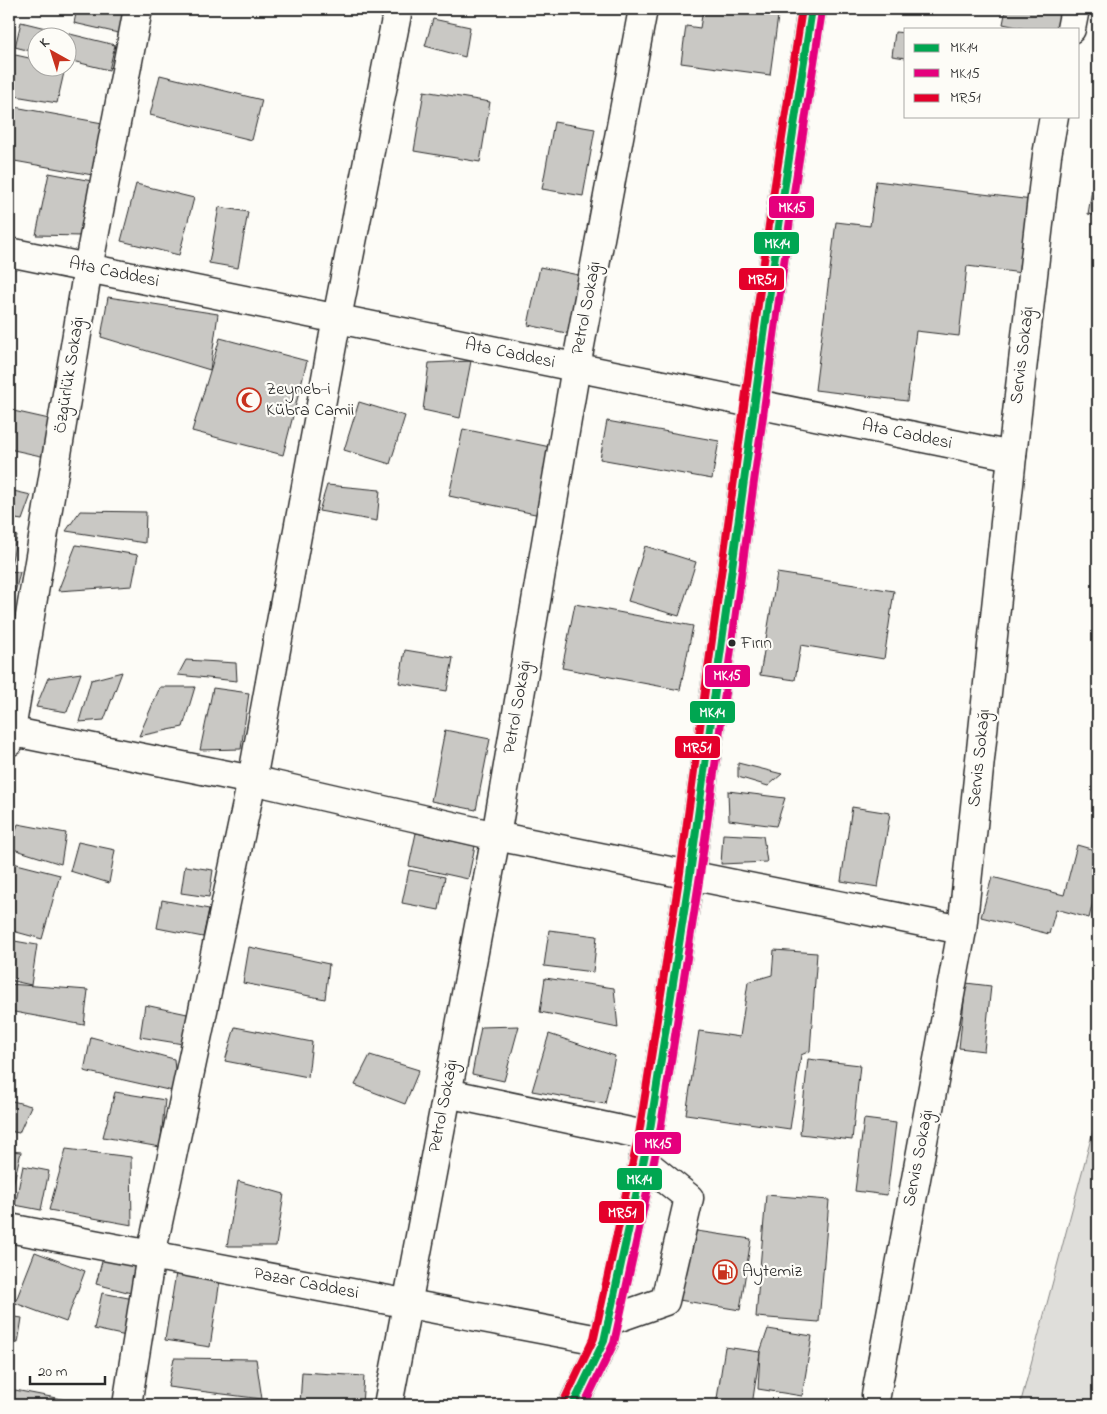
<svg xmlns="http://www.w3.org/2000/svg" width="1107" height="1414" font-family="'Indie Flower',sans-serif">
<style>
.green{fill:#dfdeda;stroke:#858482}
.building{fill:#c9c8c4;stroke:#2b2b2b}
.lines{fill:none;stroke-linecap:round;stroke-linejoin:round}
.minor-casing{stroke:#2b2b2b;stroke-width:31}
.major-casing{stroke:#2b2b2b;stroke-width:31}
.minor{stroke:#fdfcf7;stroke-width:28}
.major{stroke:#fdfcf7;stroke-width:28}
.bus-1-casing{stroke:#fdfcf7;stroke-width:11}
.bus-2-casing{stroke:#fdfcf7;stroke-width:11}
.bus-3-casing{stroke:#fdfcf7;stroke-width:11}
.bus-1{stroke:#00a651;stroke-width:8}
.bus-2{stroke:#e5007d;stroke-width:8}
.bus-3{stroke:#e4002b;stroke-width:8}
.bus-dot{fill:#2b2b2b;stroke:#fdfcf7;stroke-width:2}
.labels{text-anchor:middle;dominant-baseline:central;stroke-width:4.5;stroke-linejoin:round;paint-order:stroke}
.bus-label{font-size:17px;fill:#2b2b2b;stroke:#fdfcf7;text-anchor:start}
.street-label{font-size:18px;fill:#2b2b2b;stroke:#fdfcf7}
.poi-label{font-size:18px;fill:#2b2b2b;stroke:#fdfcf7;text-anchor:start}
.line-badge{stroke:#fdfcf7;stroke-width:2}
.badge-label{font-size:14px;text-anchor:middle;font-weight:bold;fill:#fff}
</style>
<rect width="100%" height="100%" fill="#fdfcf7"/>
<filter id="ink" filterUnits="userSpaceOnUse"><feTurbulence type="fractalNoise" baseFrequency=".02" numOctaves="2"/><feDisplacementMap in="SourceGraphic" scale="10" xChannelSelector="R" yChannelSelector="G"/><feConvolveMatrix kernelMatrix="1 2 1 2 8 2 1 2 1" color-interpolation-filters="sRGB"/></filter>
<g filter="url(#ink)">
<path class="green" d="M1098 1112V1405H1020Z"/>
<g class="building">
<path d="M77 9H133L127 35 74 23Z"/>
<path d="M609 9H631L630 12Z"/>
<path d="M703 9H779L770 75 681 63 686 26 700 28Z"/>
<path d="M1006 9H1061L1057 29H1026L1003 24Z"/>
<path d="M433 19 470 27 465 57 425 46Z"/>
<path d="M21 22 115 45 109 70 68 60V38H38V53L15 47Z"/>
<path d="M895 32 906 33V58L892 56Z"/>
<path d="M11 54 38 60V68H65L57 103 9 95V64Z"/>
<path d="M160 75 262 100 252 140 150 115Z"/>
<path d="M424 91 490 102 480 162 414 151Z"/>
<path d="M9 106 108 124 98 176 9 160Z"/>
<path d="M554 122 595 129 583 196 542 189Z"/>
<path d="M1098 154V216L1088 214Z"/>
<path d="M49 173 92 181 81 236 36 235Z"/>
<path d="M876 181 1032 200 1022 273 967 266 959 336 916 331 907 401 815 390 836 222 870 226Z"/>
<path d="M136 184 194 198 179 255 121 241Z"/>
<path d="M219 207 248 212 238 268 209 263Z"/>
<path d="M540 267 583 276 571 334 528 325Z"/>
<path d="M108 297 218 314 210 370 101 337Z"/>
<path d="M220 338 307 361 283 455 192 431Z"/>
<path d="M471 361 460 418 423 410 429 363Z"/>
<path d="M359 402 405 416 390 464 344 450Z"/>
<path d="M9 410 58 421 50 458 9 449Z"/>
<path d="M607 421 719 441 712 479 600 459Z"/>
<path d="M463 429 555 448 540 515 449 496Z"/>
<path d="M327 485 380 490 377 521 319 511Z"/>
<path d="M9 490 31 495 22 520 9 518Z"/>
<path d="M80 511 146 512 145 543 66 531Z"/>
<path d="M9 534 17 536 11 565H9Z"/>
<path d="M76 545 138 555 132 586 58 591Z"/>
<path d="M645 546 696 562 679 616 628 601Z"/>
<path d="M9 571 20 572 15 593H9Z"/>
<path d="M777 573 894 591 884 659 801 645 795 680 760 675Z"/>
<path d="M575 604 693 626 680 690 562 668Z"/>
<path d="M9 614 18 616 11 637H9Z"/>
<path d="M405 650 453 658 447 691 399 683Z"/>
<path d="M186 660 236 663 237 681 178 675Z"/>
<path d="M122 672 104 720 79 722 91 680Z"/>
<path d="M81 673 67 712 36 707 48 678Z"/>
<path d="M160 687H195L183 727 139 736Z"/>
<path d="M213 688 249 693 241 749 200 750Z"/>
<path d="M445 730 490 739 476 810 431 801Z"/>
<path d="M738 763 782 774 768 786 738 777Z"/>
<path d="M728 791 785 798 776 826 729 820Z"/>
<path d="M852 807 890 813 878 887 841 881Z"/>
<path d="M18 824 66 833 61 864 10 848Z"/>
<path d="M416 833 475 846 468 879 409 866Z"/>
<path d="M723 834 763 836 767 862 721 864Z"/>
<path d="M78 842 115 850 109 883 70 871Z"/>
<path d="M1077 845 1098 851V882L1089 918 1056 909 1049 934 981 917 992 877 1064 895Z"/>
<path d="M9 862 60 875 42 939 9 930Z"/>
<path d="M185 866 213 870 209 897 181 893Z"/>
<path d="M409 870 445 877 439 910 402 903Z"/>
<path d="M162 900 209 909 203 937 157 928Z"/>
<path d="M549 930 597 936 593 972 544 966Z"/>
<path d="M9 940 37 945 31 985 9 980Z"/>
<path d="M249 947 329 964 325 999 243 983Z"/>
<path d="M774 950 817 953 810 1051 801 1055 790 1129 686 1114 699 1031 740 1037 748 982 772 975Z"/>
<path d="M545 978 614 988 618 1028 540 1012Z"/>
<path d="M966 983 991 986 984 1051 959 1048Z"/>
<path d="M9 984 88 990 84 1025 9 1011Z"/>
<path d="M145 1005 192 1015 189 1045 140 1037Z"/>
<path d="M519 1026 504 1081 472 1074 481 1027Z"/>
<path d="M235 1027 312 1042 308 1077 225 1061Z"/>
<path d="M549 1034 615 1056 605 1104 532 1091Z"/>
<path d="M91 1037 174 1059 177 1092 84 1071Z"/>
<path d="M370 1055 419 1070 405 1104 355 1085Z"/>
<path d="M808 1059 860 1065 852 1140 800 1134Z"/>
<path d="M115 1092 165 1100 160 1147 103 1137Z"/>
<path d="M9 1100 31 1106 19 1133 9 1131Z"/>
<path d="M864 1119 896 1123 887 1195 855 1191Z"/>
<path d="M66 1149 131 1157 132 1225 49 1210Z"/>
<path d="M9 1151 21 1152 11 1193H9Z"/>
<path d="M23 1166 49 1171 41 1210 15 1205Z"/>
<path d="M238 1181 284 1194 276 1246H227Z"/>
<path d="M766 1195 829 1200 819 1322 756 1317Z"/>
<path d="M690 1230 751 1239 740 1310 679 1300Z"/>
<path d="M35 1252 85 1271 66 1322 15 1303Z"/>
<path d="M104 1254 139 1263 131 1293 96 1284Z"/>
<path d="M176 1273 220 1280 210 1347 165 1340Z"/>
<path d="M102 1293 139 1300 131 1337 94 1329Z"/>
<path d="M9 1316 22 1318 18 1343 9 1341Z"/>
<path d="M768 1329 812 1336 802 1396 758 1389 760 1352Z"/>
<path d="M725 1347 760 1352 752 1405H716Z"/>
<path d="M174 1358 256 1359 262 1399 168 1387Z"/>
<path d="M302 1372 364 1376 362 1405H300Z"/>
<path d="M15 1390 92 1405H11Z"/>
</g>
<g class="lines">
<g class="minor-casing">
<g id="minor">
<path d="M1071 29 1075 9"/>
<path d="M9 252 1012 456"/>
<path d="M9 731 252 780 496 836 962 930"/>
<path d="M9 742 88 268 138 9"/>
<path d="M447 1093 649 1136"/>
<path d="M9 1228 604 1341"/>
<path d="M608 1321 665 1301 689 1198 643 1161"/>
<path d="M876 1395 962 930 1012 456 1047 155 1054 116"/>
<path d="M127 1405 151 1255 252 780 337 318 398 9"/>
<path d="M388 1405 496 836 576 367 643 9"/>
</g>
</g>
<g class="major-casing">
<path id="major" d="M573 1405 604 1341 649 1136 690 874 782 204 812 9"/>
</g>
<use href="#minor" class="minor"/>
<use href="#major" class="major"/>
<g class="bus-1-casing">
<path id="bus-1" d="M573 1405 604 1341 649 1136 690 874 782 204 812 9"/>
</g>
<g class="bus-2-casing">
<path id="bus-2" d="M584 1405 614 1343 659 1138 700 875 792 205 822 11"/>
</g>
<g class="bus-3-casing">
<path id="bus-3" d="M564 1401 594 1338 639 1134 680 873 772 203 802 9"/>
</g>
<use href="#bus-1" class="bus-1"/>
<use href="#bus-2" class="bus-2"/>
<use href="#bus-3" class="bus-3"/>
</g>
</g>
<defs>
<g id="mosque-ring" transform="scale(1.25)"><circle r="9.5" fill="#fdfcf7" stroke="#c8321e" stroke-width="1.5"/><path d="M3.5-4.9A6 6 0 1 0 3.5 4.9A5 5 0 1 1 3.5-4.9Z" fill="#c8321e"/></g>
<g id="fuel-ring" transform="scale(1.25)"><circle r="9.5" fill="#fdfcf7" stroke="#c8321e" stroke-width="1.5"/><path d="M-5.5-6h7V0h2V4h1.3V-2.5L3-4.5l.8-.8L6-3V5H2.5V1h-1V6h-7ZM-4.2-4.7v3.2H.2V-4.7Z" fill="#c8321e"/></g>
</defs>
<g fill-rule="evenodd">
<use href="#mosque-ring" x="249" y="400"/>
<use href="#fuel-ring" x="725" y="1272"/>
</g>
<circle class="bus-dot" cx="732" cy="643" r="4.5"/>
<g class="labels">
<g class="bus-label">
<text x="741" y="643">Fırın</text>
</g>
<g class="street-label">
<text transform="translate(114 273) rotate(12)">Ata Caddesi</text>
<text transform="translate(587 308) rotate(-79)">Petrol Sokağı</text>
<text transform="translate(510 354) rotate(12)">Ata Caddesi</text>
<text transform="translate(1023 355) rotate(-83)">Servis Sokağı</text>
<text transform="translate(70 375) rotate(-81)">Özgürlük Sokağı</text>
<text transform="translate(907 435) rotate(12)">Ata Caddesi</text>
<text transform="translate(518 707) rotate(-80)">Petrol Sokağı</text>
<text transform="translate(980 758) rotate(-84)">Servis Sokağı</text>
<text transform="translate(444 1106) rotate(-79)">Petrol Sokağı</text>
<text transform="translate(919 1158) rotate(-79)">Servis Sokağı</text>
<text transform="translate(306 1284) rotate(11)">Pazar Caddesi</text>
</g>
<g class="poi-label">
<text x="266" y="390">Zeyneb-i<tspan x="266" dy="21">Kübra Camii</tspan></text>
<text x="742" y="1272">Aytemiz</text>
</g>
</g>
<g class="line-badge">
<rect x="768" y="195" width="47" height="24" rx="5" fill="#e5007d"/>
<rect x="753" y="231" width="47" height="24" rx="5" fill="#00a651"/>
<rect x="738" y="267" width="47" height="24" rx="5" fill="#e4002b"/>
<rect x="704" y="664" width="47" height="24" rx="5" fill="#e5007d"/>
<rect x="689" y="700" width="47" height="24" rx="5" fill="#00a651"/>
<rect x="674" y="735" width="47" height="24" rx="5" fill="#e4002b"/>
<rect x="634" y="1131" width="48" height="24" rx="5" fill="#e5007d"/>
<rect x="616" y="1167" width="47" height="24" rx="5" fill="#00a651"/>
<rect x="598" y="1200" width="47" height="24" rx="5" fill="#e4002b"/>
</g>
<g class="badge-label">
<text x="792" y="212">MK15</text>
<text x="777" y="248">MK14</text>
<text x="762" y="284">MR51</text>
<text x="727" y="680">MK15</text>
<text x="712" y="717">MK14</text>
<text x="697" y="752">MR51</text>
<text x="658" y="1148">MK15</text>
<text x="639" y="1184">MK14</text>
<text x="622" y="1217">MR51</text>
</g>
<rect width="1107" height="1414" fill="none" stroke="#fdfcf7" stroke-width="30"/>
<rect x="15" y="15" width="1077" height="1384" fill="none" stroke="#2b2b2b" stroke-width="2" filter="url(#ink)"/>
<rect x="904" y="28" width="175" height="90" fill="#fdfcf7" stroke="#a9a8a5"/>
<rect x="914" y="44" width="25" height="8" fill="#00a651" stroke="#a9a8a5"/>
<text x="950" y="52" font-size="15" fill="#2b2b2b">MK14</text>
<rect x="914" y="69" width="25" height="8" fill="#e5007d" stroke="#a9a8a5"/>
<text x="950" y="78" font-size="15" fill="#2b2b2b">MK15</text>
<rect x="914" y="94" width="25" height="8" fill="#e4002b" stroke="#a9a8a5"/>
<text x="950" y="102" font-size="15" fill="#2b2b2b">MR51</text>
<g transform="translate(52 52) rotate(321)"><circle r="24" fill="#fdfcf7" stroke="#a9a8a5"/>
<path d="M0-4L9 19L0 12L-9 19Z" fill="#c8321e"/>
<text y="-8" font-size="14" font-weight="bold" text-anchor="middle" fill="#2b2b2b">K</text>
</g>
<path d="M30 1376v8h75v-8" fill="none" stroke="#2b2b2b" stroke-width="2.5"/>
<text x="38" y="1376" font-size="15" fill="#2b2b2b" stroke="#fdfcf7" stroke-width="4" paint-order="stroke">20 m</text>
</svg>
